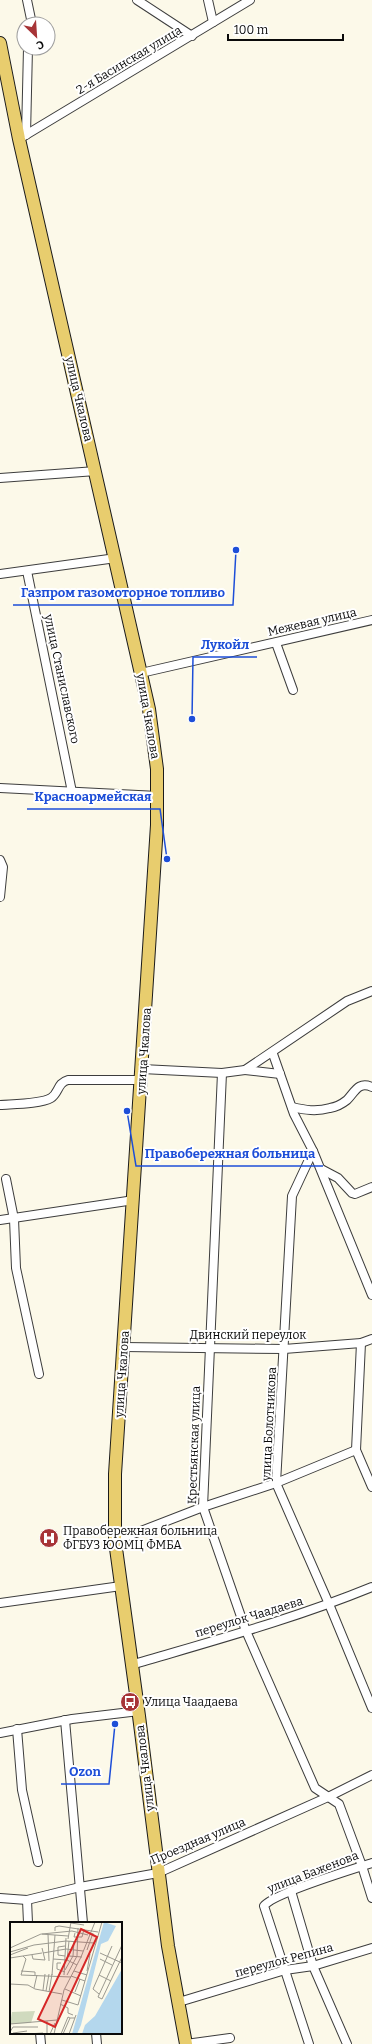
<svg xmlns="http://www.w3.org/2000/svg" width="372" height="2044" font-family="Bitter,serif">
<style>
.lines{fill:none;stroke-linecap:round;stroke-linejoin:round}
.minor-casing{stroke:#3d3d3d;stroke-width:10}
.primary-casing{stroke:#1b1b1b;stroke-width:14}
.minor{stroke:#fff;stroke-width:8}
.primary{stroke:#e8cd6e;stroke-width:12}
.labels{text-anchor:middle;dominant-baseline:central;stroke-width:4;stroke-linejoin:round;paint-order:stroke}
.street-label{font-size:12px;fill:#0a0a0a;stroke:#fff}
.poi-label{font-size:12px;fill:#0a0a0a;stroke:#fff;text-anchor:start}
.inset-road{fill:none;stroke:#9b9990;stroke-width:1}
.view{fill:#d62828;fill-opacity:0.15;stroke:#d62828;stroke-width:2}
.inset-edge{fill:none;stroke:#0a0a0a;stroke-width:2}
.leader{fill:none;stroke:#1d4ed8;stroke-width:1.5}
.callout-dot{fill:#1d4ed8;stroke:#fff;stroke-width:1.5}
.callout-label{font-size:13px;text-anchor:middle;font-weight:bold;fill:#1d4ed8;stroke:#fff;stroke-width:4;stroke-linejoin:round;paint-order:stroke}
</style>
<rect width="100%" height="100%" fill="#fcf9e9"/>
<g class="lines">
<g class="minor-casing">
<g id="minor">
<path d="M27 0 32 24"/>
<path d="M137 0 192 36"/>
<path d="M208 0 213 22"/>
<path d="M26 135 28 48"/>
<path d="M19 139 250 0"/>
<path d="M0 478 96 471"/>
<path d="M27 571 72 792"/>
<path d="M0 574 116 558"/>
<path d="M276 643 293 690"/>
<path d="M141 673 372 620"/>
<path d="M0 788 158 796"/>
<path d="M0 860 3 867 0 897"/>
<path d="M273 1054 294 1114 313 1151 372 1295"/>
<path d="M142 1069 222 1073 245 1070 347 1001 372 991"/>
<path d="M245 1070 280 1074"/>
<path d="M222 1073 203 1507 246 1631 315 1788 339 1804 362 1866 372 1898"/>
<path d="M0 1105C13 1104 41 1104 51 1098 59 1093 57 1083 68 1080H141"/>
<path d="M292 1107C305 1110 316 1112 330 1108 336 1107 342 1104 347 1100 355 1092 358 1081 372 1087"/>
<path d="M313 1151 292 1196 276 1483 329 1604 372 1708"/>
<path d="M321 1169 338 1178 352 1193 355 1194 372 1187"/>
<path d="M6 1179 14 1219 16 1268 39 1374"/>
<path d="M0 1220 134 1200"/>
<path d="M361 1343 356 1450 372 1487"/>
<path d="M124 1347 284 1349 361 1343 372 1339"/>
<path d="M115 1541 203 1507 276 1483 356 1450"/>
<path d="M0 1603 121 1586"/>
<path d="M131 1665C212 1641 294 1619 372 1587"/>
<path d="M65 1720 83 1923"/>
<path d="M17 1729 22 1790 38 1862"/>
<path d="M0 1733 72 1719 139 1711"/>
<path d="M291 1891 313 1966 347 2044"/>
<path d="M0 1898 27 1900 80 1887 158 1873 328 1797 372 1775"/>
<path d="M27 1900 28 1923"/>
<path d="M179 2002 285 1970 313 1966 372 1948"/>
<path d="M40 2033 41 2044"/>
<path d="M96 2033 97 2044"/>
<path d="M186 2044 230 2038"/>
<path d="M309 2044 264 1906C272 1894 353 1869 372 1863"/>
</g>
</g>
<g class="primary-casing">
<path id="primary" d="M0 43 19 139 149 709 157 769V825L115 1474V1541L139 1716 168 1946 186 2044"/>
</g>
<use href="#minor" class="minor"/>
<use href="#primary" class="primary"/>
</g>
<defs>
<g id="hospital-disc" transform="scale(1)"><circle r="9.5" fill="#a73437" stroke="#fff"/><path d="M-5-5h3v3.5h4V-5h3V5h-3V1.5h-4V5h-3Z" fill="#fff"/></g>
<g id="bus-disc" transform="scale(1)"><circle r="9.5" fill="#a73437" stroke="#fff"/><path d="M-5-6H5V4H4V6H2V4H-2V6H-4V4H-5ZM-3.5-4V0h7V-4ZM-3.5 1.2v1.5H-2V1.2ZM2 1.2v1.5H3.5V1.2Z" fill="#fff"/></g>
</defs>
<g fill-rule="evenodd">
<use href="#hospital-disc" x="49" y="1538"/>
<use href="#bus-disc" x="130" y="1702"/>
</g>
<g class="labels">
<g class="street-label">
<text transform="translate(129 60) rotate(-31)">2-я Басинская улица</text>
<text transform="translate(79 399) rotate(77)">улица Чкалова</text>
<text transform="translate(312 622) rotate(-13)">Межевая улица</text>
<text transform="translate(62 679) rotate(78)">улица Станиславского</text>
<text transform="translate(148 716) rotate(80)">улица Чкалова</text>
<text transform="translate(144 1051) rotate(-86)">улица Чкалова</text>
<text x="248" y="1335">Двинский переулок</text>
<text transform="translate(122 1374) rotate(-86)">улица Чкалова</text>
<text transform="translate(269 1424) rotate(-87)">улица Болотникова</text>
<text transform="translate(194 1445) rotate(-88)">Крестьянская улица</text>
<text transform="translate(249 1617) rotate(-17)">переулок Чаадаева</text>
<text transform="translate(145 1768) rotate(-97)">улица Чкалова</text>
<text transform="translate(198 1841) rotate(-23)">Проездная улица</text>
<text transform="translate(313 1872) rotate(-21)">улица Баженова</text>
<text transform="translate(284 1960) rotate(-15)">переулок Репина</text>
</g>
<g class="poi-label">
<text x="63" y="1531">Правобережная больница<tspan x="63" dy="14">ФГБУЗ ЮОМЦ ФМБА</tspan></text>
<text x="144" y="1702">Улица Чаадаева</text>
</g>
</g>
<g transform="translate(10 1922)">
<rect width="112" height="112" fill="#fcf9e9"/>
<path d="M25 89 21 101 0 102 2 90Z" fill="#d0dabe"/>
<path d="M94 0 106 4 98 19 91 22 71 103 67 112H62ZM112 47V112H72L75 103 85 94Z" fill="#b4d7ed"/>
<path class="inset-road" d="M61 1 74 3M45 9V5L49 4 88 10M65 11 64 15H72L74 7M32 12 62 9 78 13M38 12 39 39M58 17 61 0M112 23 88 75 92 77 112 35M0 26 31 12 58 14M32 26 35 38M77 28 83 11M0 30 24 23 56 19 84 21M33 31 56 27 73 29M90 31 112 41M0 33 18 26M22 33 23 37 35 38M13 34 16 37 11 53 61 55M55 34 48 33V25L55 24M59 34 72 35M0 36 32 31M43 37 57 38 67 43M90 37 102 43M57 38 59 19M51 41H47V47L55 50M55 48 63 34 64 19M11 49 25 50V53M64 49 77 53M77 49 80 32M42 53 45 13M54 53 56 16M57 53 67 34 68 6M89 53 101 59M61 54 75 59M0 62 18 63 25 67 52 72M24 66 27 53M55 67 71 74M33 68 35 52M36 69 39 52M39 70 42 52M65 70 70 57M89 72 83 67 102 24M52 78 68 83 92 0M50 82 58 86V91L63 93M37 99V112M0 102 47 98M0 110 3 105H28M3 111 17 109M17 112 33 111M40 112 45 101M44 112 54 68 71 35 85 0M51 112 58 95 60 96M53 112 60 96H65M59 112 66 93"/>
<path class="view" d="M71 7 87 15 45 105 28 97Z"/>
<rect width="112" height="112" class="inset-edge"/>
</g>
<path class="leader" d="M236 550L233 605H13M192 719L193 657H257M167 859L160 809H27M127 1111L136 1166H323M115 1724L109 1784H61"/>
<g class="callout-dot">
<circle cx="236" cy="550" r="4"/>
<circle cx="192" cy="719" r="4"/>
<circle cx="167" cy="859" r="4"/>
<circle cx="127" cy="1111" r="4"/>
<circle cx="115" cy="1724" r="4"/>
</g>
<g class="callout-label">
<text x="123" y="597">Газпром газомоторное топливо</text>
<text x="225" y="649">Лукойл</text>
<text x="93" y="801">Красноармейская</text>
<text x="230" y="1158">Правобережная больница</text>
<text x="85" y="1776">Ozon</text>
</g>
<g transform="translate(36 36) rotate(155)"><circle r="19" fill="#ffffff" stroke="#9d9d9d"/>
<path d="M0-3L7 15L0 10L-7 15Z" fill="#a73437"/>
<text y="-6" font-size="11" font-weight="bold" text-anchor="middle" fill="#0a0a0a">С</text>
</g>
<path d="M228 34v6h115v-6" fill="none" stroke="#0a0a0a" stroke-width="2"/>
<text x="234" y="34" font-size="12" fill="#0a0a0a" stroke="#ffffff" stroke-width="3" paint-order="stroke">100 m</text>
</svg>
